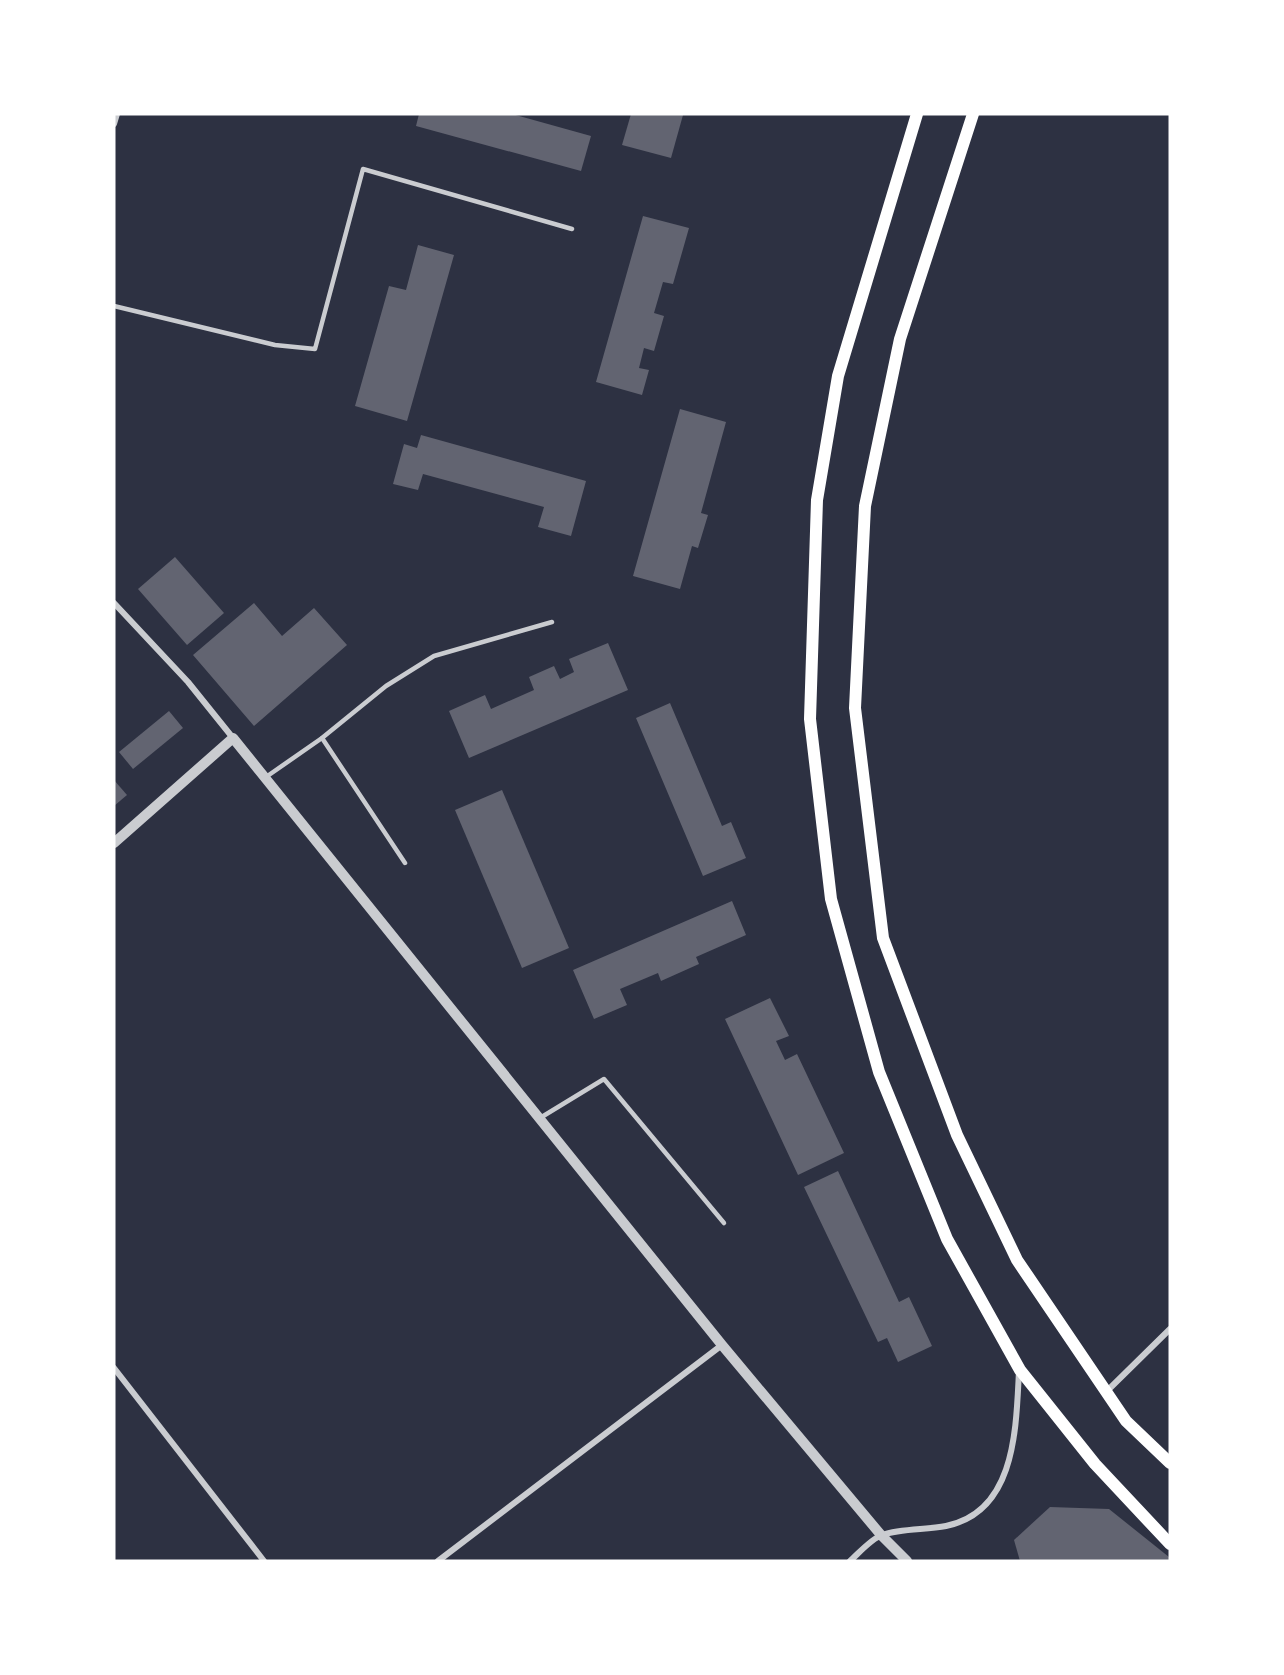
<svg xmlns="http://www.w3.org/2000/svg" width="1284" height="1675" font-family="'Nunito Sans',sans-serif">
<style>
.building{fill:#626471}
.lines{fill:none;stroke-linecap:round;stroke-linejoin:round}
.service{stroke:#caccd0;stroke-width:4.5}
.minor{stroke:#caccd0;stroke-width:6}
.tertiary{stroke:#caccd0;stroke-width:10}
.secondary{stroke:#fff;stroke-width:12}
</style>
<rect width="100%" height="100%" fill="#2d3142"/>
<g class="building">
<path d="M419 114H512L591 136 581 171 416 126Z"/>
<path d="M631 114 683 115 671 158 622 145Z"/>
<path d="M643 216 689 228 673 284 663 282 654 313 664 316 654 351 644 348 639 368 649 370 642 395 596 382Z"/>
<path d="M418 245 454 255 407 421 355 406 389 286 406 290Z"/>
<path d="M680 409 726 422 701 513 708 515 698 548 692 546 680 589 633 576Z"/>
<path d="M421 435 586 481 571 536 538 527 544 507 423 474 418 490 393 484 404 444 417 448Z"/>
<path d="M175 557 224 613 187 645 138 589Z"/>
<path d="M254 603 282 636 314 608 347 645 254 726 193 655Z"/>
<path d="M608 643 628 690 469 758 449 711 485 695 491 709 534 690 529 677 554 666 560 679 574 672 569 659Z"/>
<path d="M670 703 722 826 731 822 746 858 703 876 636 718Z"/>
<path d="M169 711 183 728 133 769 119 752Z"/>
<path d="M114 780 127 795 114 806Z"/>
<path d="M502 790 569 948 522 968 455 810Z"/>
<path d="M732 901 746 935 696 957 699 964 661 981 658 973 620 989 627 1005 594 1019 573 970Z"/>
<path d="M770 998 789 1036 776 1041 785 1060 797 1054 844 1153 798 1175 725 1019Z"/>
<path d="M838 1171 899 1302 909 1297 932 1346 898 1362 887 1338 878 1342 804 1187Z"/>
<path d="M1050 1507 1109 1509 1169 1557V1561H1020L1014 1540Z"/>
</g>
<g class="lines">
<g class="service">
<path d="M114 306 275 345 315 349 363 169 572 229"/>
<path d="M322 738 405 863"/>
<path d="M266 777 322 738 386 686 434 656 552 622"/>
<path d="M540 1118 604 1079 724 1223"/>
</g>
<g class="minor">
<path d="M114 124 117 114"/>
<path d="M114 603 188 682 233 738"/>
<path d="M114 1368 264 1561"/>
<path d="M1106 1392 1170 1329"/>
<path d="M438 1561 722 1345"/>
<path d="M850 1561C859 1553 871 1539 882 1535 901 1528 926 1530 946 1526 1016 1512 1016 1428 1019 1371"/>
</g>
<path class="tertiary" d="M114 843 233 738 722 1345 881 1535 907 1561"/>
<g class="secondary">
<path d="M917 114 838 376 817 500 810 719 831 899 879 1072 947 1239 1020 1370 1095 1464 1170 1544"/>
<path d="M973 114 900 339 865 506 855 708 883 938 957 1135 1017 1260 1126 1421 1170 1463"/>
</g>
</g>
<rect width="1284" height="1675" fill="none" stroke="#ffffff" stroke-width="231"/>
</svg>
